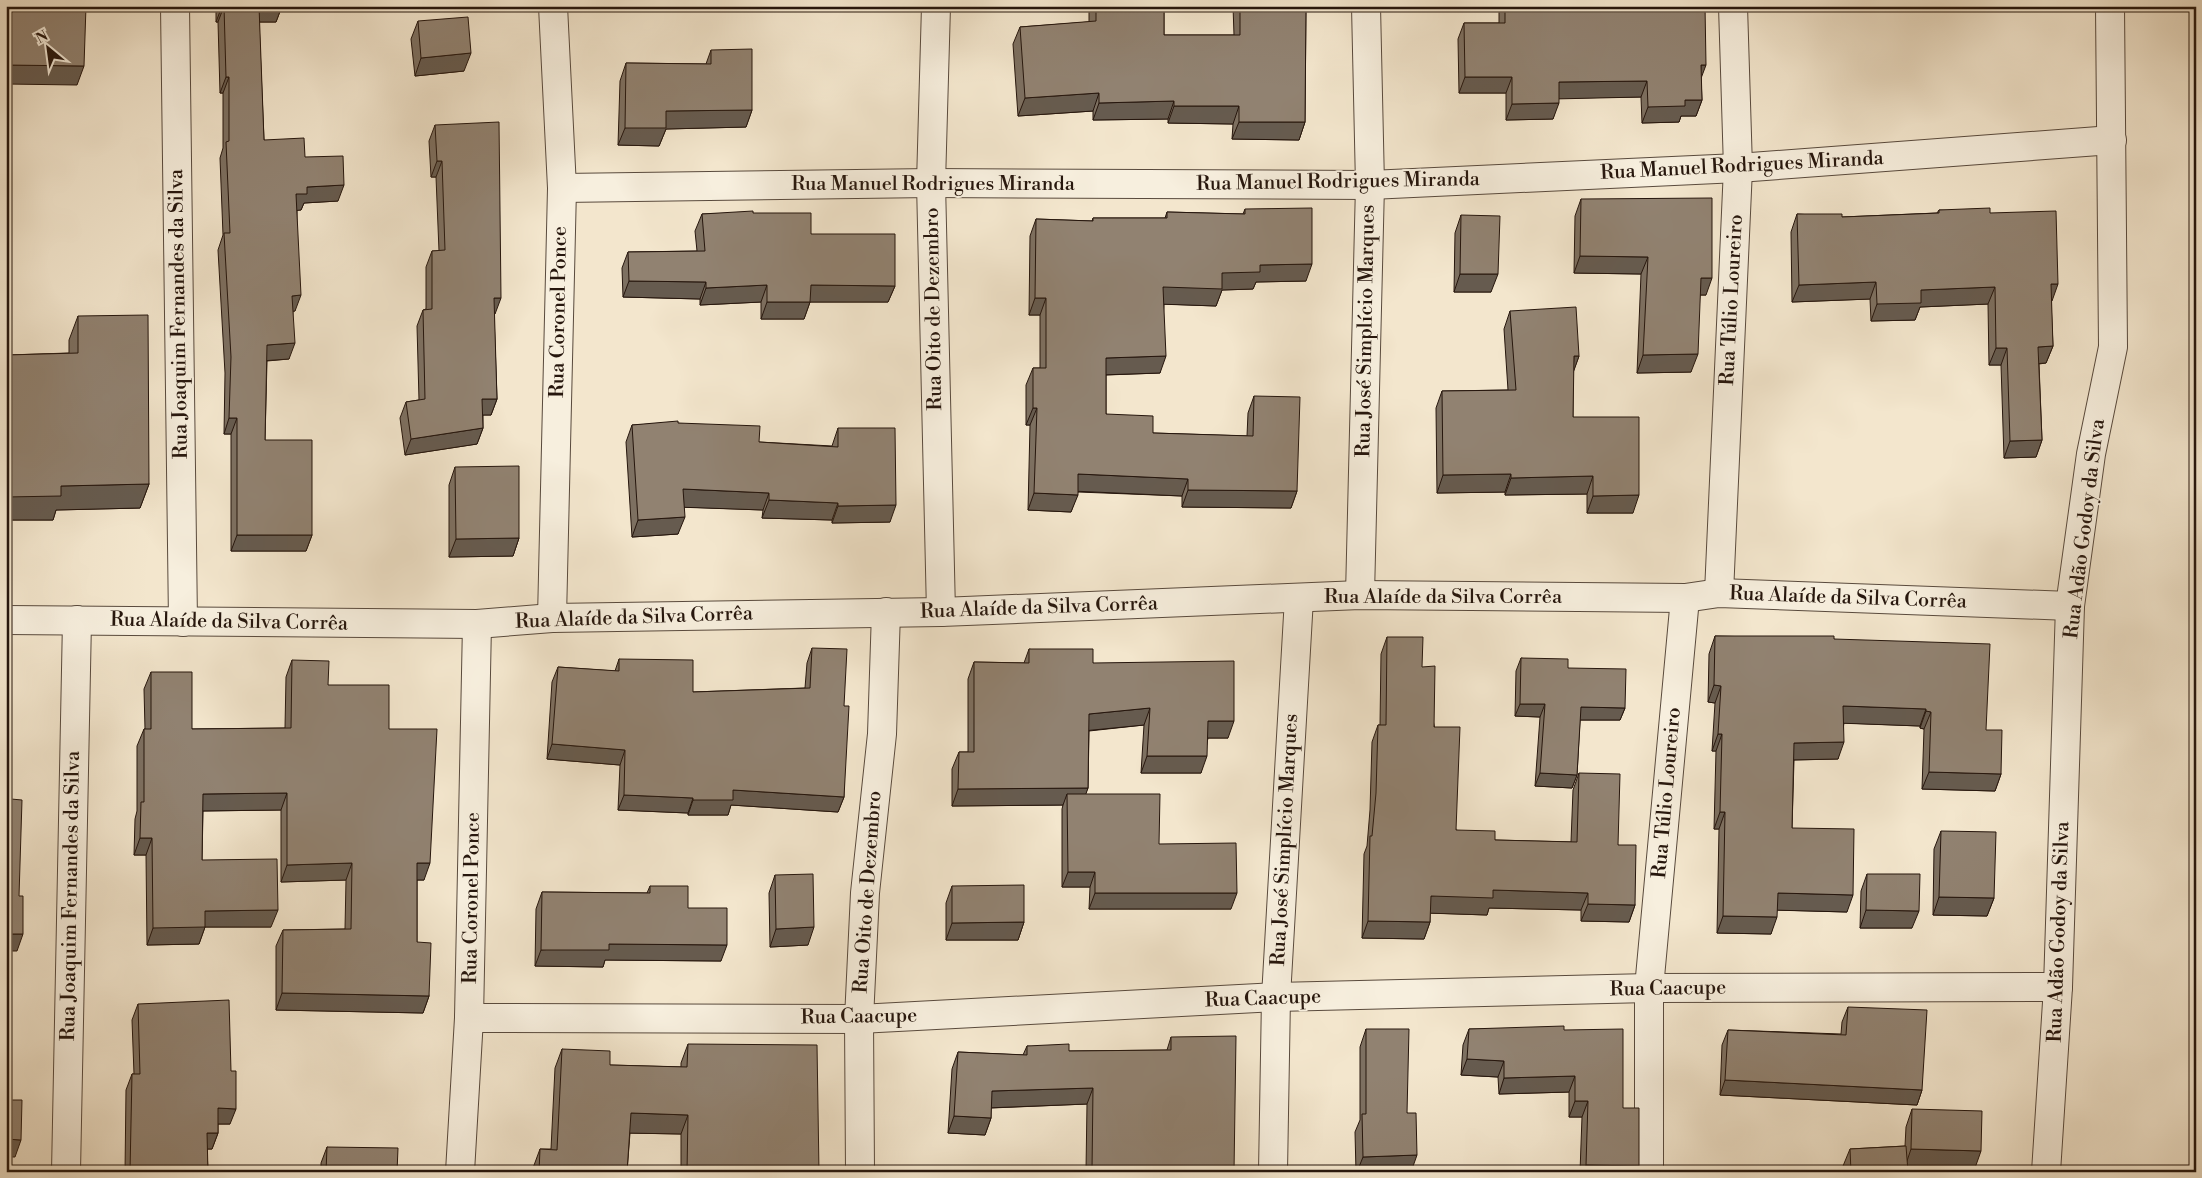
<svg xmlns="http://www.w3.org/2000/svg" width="2202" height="1178" font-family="'Libre Bodoni',serif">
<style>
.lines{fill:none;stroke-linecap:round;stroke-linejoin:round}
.minor-casing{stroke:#594a3d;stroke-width:30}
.minor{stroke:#f7efde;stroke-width:28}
.wall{fill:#7d7061;stroke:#26160d}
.shaded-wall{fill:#665b4f;stroke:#26160d}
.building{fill:#918271;stroke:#26160d}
.labels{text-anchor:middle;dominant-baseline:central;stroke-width:4;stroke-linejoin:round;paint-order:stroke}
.street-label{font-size:20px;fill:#26160d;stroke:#f7efde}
</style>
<rect width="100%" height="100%" fill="#f3e6cd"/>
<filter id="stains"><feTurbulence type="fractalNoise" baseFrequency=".004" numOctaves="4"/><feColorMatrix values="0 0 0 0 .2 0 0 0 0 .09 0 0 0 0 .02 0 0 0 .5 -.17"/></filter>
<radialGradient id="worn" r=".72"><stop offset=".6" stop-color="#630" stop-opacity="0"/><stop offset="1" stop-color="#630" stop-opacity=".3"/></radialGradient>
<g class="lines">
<g class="minor-casing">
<g id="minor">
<path d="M175 6 183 622"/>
<path d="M936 6 931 183 941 612"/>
<path d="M562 188 931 183 1370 185 1738 168 2112 140"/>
<path d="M1719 593 1738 168 1733 6"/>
<path d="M1360 595 1370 185 1366 6"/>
<path d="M552 618 562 188 553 6"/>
<path d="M6 620 477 624 552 618 941 612 1360 595 1685 598 1719 593 2070 606"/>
<path d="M469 1018 859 1019 1276 997 1649 988 2058 987"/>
<path d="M66 1172 77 620"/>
<path d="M460 1172 469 1018 477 624"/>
<path d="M860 1172 859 1019 865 893 882 734 886 612"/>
<path d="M1273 1172 1276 997 1299 598"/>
<path d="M1649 1172V988L1685 598"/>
<path d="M2046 1172 2058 987 2070 606 2091 454 2113 347 2110 6"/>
</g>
</g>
<use href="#minor" class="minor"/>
</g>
<g class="wall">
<path d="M216 6H282L276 22H259L264 140 305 157 338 201 304 203 301 210H297L295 311H293L289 359 267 361 265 440 312 535 306 551H231V434H224L225 373 218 250 223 235 220 158 223 148V93H220L218 22H216Z"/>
<path d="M1089 6H1164V35H1234L1233 6H1306L1305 122 1299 140 1232 139 1233 124 1168 123V119L1093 120V111L1018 116 1013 44 1020 27 1089 22Z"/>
<path d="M1499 6H1705L1701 78 1702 100 1696 116H1681L1679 122 1642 123 1641 97 1559 98 1553 119 1506 120V93H1459L1458 39 1464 23H1499Z"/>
<path d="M418 21 464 71 415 76 411 39Z"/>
<path d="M711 50 752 110 746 127 666 129 659 146 618 145 620 81 626 63 706 64Z"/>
<path d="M435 125 495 314H494L497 399 491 415H483V428L477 444 405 455 400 418 406 402 419 400 417 326 423 310 426 309V267L432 251H439L436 177H431L429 141Z"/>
<path d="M1581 199 1706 295H1700L1691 372 1637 373 1641 274 1574 273 1575 216Z"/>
<path d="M1245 209 1306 281 1256 282 1253 289 1222 290 1216 306 1164 304 1160 373 1106 375V414L1153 433 1247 436 1248 413 1254 396 1297 491 1291 508 1182 507V496L1078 492 1071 512 1028 510 1030 425H1026V385L1033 368H1040V315H1029L1030 236 1036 219 1092 221 1093 218H1165L1167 212 1243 214Z"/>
<path d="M1939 210 1990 213 2052 301H2051L2053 346 2046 363 2039 364 2042 440 2036 457 2004 458 2001 365H1989L1988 304 1920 307 1915 320 1871 321 1870 299 1792 302 1791 232 1797 214 1842 217 1937 213Z"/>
<path d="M753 213 811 234 895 286 888 302H810L804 319H761V302L700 305V299L623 297 622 268 628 252 697 251 695 231 702 214Z"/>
<path d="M1461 215 1491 292H1454L1455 233Z"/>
<path d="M1510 311 1579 356 1573 372V417L1633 513H1587V494L1505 495V492L1437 493 1436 408 1442 391 1508 390 1504 329Z"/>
<path d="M78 316 149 484 140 508 56 510 53 520H6V327L7 355 69 353V340Z"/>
<path d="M678 423 759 442 832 446 838 428 890 522 832 523V520L762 518 763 510 684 507 678 534 632 537 626 442 632 425Z"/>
<path d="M455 467 519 538 513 556 449 557V485Z"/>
<path d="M1715 636 1834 639 1986 730 2001 774 1995 791 1922 789 1924 729 1920 728V726L1844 723 1838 759 1794 760 1792 828 1847 912 1777 910 1771 934 1717 933 1719 829H1714L1716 751H1712L1715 703 1708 702 1709 654Z"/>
<path d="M1387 637 1422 667 1456 830 1495 840 1571 842 1573 790 1579 773 1618 845 1635 905 1629 922 1581 921V910L1489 908 1487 915 1430 913V922L1424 939 1362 938 1364 854 1367 846 1370 810 1372 742 1378 725H1380L1381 654Z"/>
<path d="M812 648 844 706V797L838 812 731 805 728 815H688V813L618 810 620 765 547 759 552 682 558 667 615 671 619 659 693 692 805 688 807 663Z"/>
<path d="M1029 649 1093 663 1228 738H1208L1201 773H1141L1144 725 1089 731 1088 788 1085 794 1159 844 1231 909H1089L1090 887H1062V809L1063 805 952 806V769L959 752H968V679L974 662 1024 663Z"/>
<path d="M1521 658 1568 668 1625 708 1620 720H1580L1577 775 1572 788 1535 786 1540 717 1515 716 1516 671Z"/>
<path d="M292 660 328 685 389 729 424 880H417V942L429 996 423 1013 276 1010V946L283 930 345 929 346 880 281 882V810L203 811 202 860 271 927H205L199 944 147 945 146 855H134L135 819 137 811V746L144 729H145L144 689 151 672 192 729 285 728 286 677Z"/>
<path d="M1941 831 1994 898 1987 916 1933 915 1934 849Z"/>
<path d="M1867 874 1912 928H1860L1861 891Z"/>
<path d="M775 875 808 945 770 947 769 893Z"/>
<path d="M650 886 688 908 721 961 605 960 603 967 535 966 536 909 542 892 647 893Z"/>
<path d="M952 886 1024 922 1018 940H946V903Z"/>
<path d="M138 1004 230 1124H218V1133L212 1149H207L208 1172H125L126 1090 132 1074H134L132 1020Z"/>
<path d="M1848 1007 1922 1090 1917 1105 1720 1095 1722 1045 1728 1030 1841 1034 1842 1022Z"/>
<path d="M1366 1029 1407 1113 1411 1172H1356L1355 1132 1360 1120V1047Z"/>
<path d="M1469 1029 1564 1030 1623 1108 1637 1172H1580L1582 1117H1569V1092L1499 1094 1498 1077 1461 1075 1463 1045Z"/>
<path d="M1171 1037 1234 1172H1084L1085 1170H1086L1087 1104 991 1108V1118L985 1135 948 1133 952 1069 958 1052 1023 1055 1027 1046 1069 1051 1167 1050Z"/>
<path d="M688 1044 819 1172H681V1134L630 1133 627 1172H533V1168L540 1149H551L555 1068 562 1049 610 1065 681 1067V1063Z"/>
<path d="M1912 1109 1975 1168 1907 1167 1908 1172H1844L1843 1166 1850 1149 1905 1146 1906 1127Z"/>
<path d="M327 1147 397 1172H321V1163Z"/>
</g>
<g class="shaded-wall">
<path d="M222 6H224L218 22H216Z"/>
<path d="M259 6H282L276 22H253Z"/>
<path d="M471 53 464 71 415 76 421 58Z"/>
<path d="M6 65 84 66 77 85 6 84Z"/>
<path d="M1701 65H1706L1700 81Z"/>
<path d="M226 77H229L223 93H220Z"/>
<path d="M1465 77H1512L1506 93H1459Z"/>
<path d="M1647 81 1641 97 1553 99 1559 82Z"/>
<path d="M1099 93 1093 111 1018 116 1025 98Z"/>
<path d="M1685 100H1702L1696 116H1681L1679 122 1642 123 1648 107Z"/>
<path d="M1174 101 1168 119 1093 120 1099 103Z"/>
<path d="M1559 103 1553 119 1506 120 1512 104Z"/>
<path d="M1174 106H1239L1233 124 1168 123Z"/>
<path d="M752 110 746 127 666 129 659 146 618 145 625 128 666 111Z"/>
<path d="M1239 122H1305L1299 140 1232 139Z"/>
<path d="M437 161H442L436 177H431Z"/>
<path d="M344 185 338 201 304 203 301 210 291 211 296 194 307 187Z"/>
<path d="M1580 256 1648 257 1641 274 1574 273Z"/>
<path d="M1312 264 1306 281 1256 282 1253 289 1222 290 1216 306 1157 304 1163 287 1222 273 1260 265Z"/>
<path d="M1460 274H1498L1491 292H1454Z"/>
<path d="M1701 278H1712L1706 295H1694Z"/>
<path d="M629 281 706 282 700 299 623 297Z"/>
<path d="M1876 282 1870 299 1792 302 1799 285Z"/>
<path d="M2051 284H2058L2052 301H2045Z"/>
<path d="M767 285 761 302 700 305 706 288Z"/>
<path d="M811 285 895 286 888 302H805Z"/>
<path d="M1995 287 1988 304 1920 307 1915 320 1871 321 1877 304 1921 290Z"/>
<path d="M301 295 295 311 286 312 292 296Z"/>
<path d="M494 298H501L495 314H488Z"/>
<path d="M1035 298H1046L1040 315H1029Z"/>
<path d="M767 302H810L804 319H761Z"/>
<path d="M295 343 289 359 261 361 267 345Z"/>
<path d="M2053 346 2046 363 2032 364 2038 347Z"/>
<path d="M1996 348H2007L2001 365H1989Z"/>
<path d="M1698 354 1691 372 1637 373 1643 355Z"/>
<path d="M1166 356 1160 373 1100 375 1106 358Z"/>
<path d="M1574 356H1579L1573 373Z"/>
<path d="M482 399H497L491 415H476Z"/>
<path d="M1033 408H1037L1030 425H1026Z"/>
<path d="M229 418H237L231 434H224Z"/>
<path d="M483 428 477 444 405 455 411 439Z"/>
<path d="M2042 440 2036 457 2004 458 2010 441Z"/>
<path d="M1078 474 1188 479 1182 496 1072 491Z"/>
<path d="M1511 474 1505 492 1437 493 1443 475Z"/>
<path d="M1593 476 1587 494 1505 495 1511 478Z"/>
<path d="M149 484 140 508 56 510 53 520H6V497L61 486Z"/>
<path d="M683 489 769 493 763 510 676 507Z"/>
<path d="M1188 490 1297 491 1291 508 1182 507Z"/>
<path d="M1034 493 1078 495 1071 512 1028 510Z"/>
<path d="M1639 495 1633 513H1587L1593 496Z"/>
<path d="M769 500 838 503 832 520 762 518Z"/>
<path d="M896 505 890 522 832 523 838 506Z"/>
<path d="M685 517 678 534 632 537 638 520Z"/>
<path d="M237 535H312L306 551H231Z"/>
<path d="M519 538 513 556 449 557 456 539Z"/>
<path d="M1714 685 1721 686 1715 703 1708 702Z"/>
<path d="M1520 704H1545L1540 717 1515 716Z"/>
<path d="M1843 706 1926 709 1920 726 1837 723Z"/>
<path d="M1581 707 1625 708 1620 720H1576Z"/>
<path d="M1150 708 1144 725 1083 731 1089 714Z"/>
<path d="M1926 711 1931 712 1924 729 1920 728Z"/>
<path d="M1208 721H1234L1228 738H1202Z"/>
<path d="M1718 734H1722L1716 751H1712Z"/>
<path d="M1844 742 1838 759 1788 760 1794 743Z"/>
<path d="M552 744 625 750 620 765 547 759Z"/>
<path d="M1147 756H1207L1201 773H1141Z"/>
<path d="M1929 772 2001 774 1995 791 1922 789Z"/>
<path d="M1540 773 1577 775 1572 788 1535 786Z"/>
<path d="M1088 788 1082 805 1067 794 1063 805 952 806 958 789Z"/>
<path d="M733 790 844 797 838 812 731 805 728 815H688L693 800Z"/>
<path d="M287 793 281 810 197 811 203 794Z"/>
<path d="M624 795 693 798 688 813 618 810Z"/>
<path d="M1720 812H1725L1719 829H1714Z"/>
<path d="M140 838H152L146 855H134Z"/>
<path d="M352 863 346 880 281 882 287 865Z"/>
<path d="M417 863H430L424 880H411Z"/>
<path d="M1068 872H1095L1090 887H1062Z"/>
<path d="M1493 890 1588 893 1581 910 1489 908 1487 915 1425 913 1431 896Z"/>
<path d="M1095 893H1237L1231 909H1089Z"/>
<path d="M1778 893 1853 895 1847 912 1771 910Z"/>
<path d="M1939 897 1994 898 1987 916 1933 915Z"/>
<path d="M1588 904 1635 905 1629 922 1581 921Z"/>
<path d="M278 910 271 927H205L199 944 147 945 153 928 205 911Z"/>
<path d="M1866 910 1919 911 1912 928H1860Z"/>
<path d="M1723 916 1777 917 1771 934 1717 933Z"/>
<path d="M1368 921 1430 922 1424 939 1362 938Z"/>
<path d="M1024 922 1018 940H946L952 923Z"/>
<path d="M814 927 808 945 770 947 776 929Z"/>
<path d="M6 934H23L17 951H6Z"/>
<path d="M609 944 727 945 721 961 605 960 603 967 535 966 541 950Z"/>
<path d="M282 993 429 996 423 1013 276 1010Z"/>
<path d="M1467 1059 1504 1061 1498 1077 1461 1075Z"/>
<path d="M1575 1076 1569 1092 1499 1094 1504 1078Z"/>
<path d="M1725 1080 1922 1090 1917 1105 1720 1095Z"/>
<path d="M1093 1088 1087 1104 986 1108 992 1091Z"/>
<path d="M1575 1101H1588L1582 1117H1569Z"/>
<path d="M218 1108 236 1109 230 1124H212Z"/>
<path d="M631 1113 688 1115 681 1134 624 1133Z"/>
<path d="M954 1116 991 1118 985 1135 948 1133Z"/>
<path d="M207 1133H218L212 1149H201Z"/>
<path d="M6 1139 21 1140 15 1157H6Z"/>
<path d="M1911 1149 1981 1151 1975 1168 1905 1167Z"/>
<path d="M1417 1155 1411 1172H1357L1363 1157Z"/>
<path d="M1586 1165 1639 1166 1637 1172H1584Z"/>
</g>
<g class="building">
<path d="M6 6H86L84 66 6 65Z"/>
<path d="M224 6H259L264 140 304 138 305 157 343 156 344 185 307 187V194H296L301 295 292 296 295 343 267 345 265 440H312V535H237V418H229L231 357 224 233H230L226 142 229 141V77H226Z"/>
<path d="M1096 6H1164V35H1240V6H1306L1305 122H1239V106H1174V101L1099 103V93L1025 98 1020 27 1096 21Z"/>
<path d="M1505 6H1705L1706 65H1701L1702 100H1685V106L1648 107 1647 81 1559 82V103L1512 104V77H1465L1464 23H1505Z"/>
<path d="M468 17 471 53 421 58 418 21Z"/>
<path d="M752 49V110L666 111V128H625L626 63 711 64V50Z"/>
<path d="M499 122 501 298H494L497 399H482L483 428 411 439 406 402 425 399 423 310 432 309V251L445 250 442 161H437L435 125Z"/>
<path d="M1712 198V278H1701L1698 354 1643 355 1648 257 1580 256 1581 199Z"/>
<path d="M1312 208V264L1260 265V272L1222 273V289L1163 287 1166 356 1106 358V414L1153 416V433L1253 436 1254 396 1300 397 1297 491 1188 490V479L1078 474V495L1034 493 1037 408H1033V368H1046V298H1035L1036 219 1093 221V218H1167V212L1245 214V209Z"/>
<path d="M1990 208V213L2056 211 2058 284H2051L2053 346 2038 347 2042 440 2010 441 2007 348H1996L1995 287 1921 290V303L1877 304 1876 282 1799 285 1797 214H1842V217L1939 213V210Z"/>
<path d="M753 211V213H811V234H895V286L811 285 810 302H767V285L706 288V282L629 281 628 252 705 251 702 214Z"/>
<path d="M1461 215 1500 216 1498 274H1460Z"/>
<path d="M1576 307 1579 356H1574L1573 417H1639V495L1593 496V476L1511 478V474L1443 475 1442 391 1516 390 1510 311Z"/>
<path d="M148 315 149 484 61 486V496L6 497V327L7 355 78 353V316Z"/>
<path d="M678 421V423L760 426 759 442 838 447V428H895L896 505 838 506V503L769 500V493L683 489 685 517 638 520 632 425Z"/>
<path d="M519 466V538L456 539 455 467Z"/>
<path d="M1715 636H1834V639L1990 644 1986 730H2002L2001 774 1929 772 1931 712 1926 711V709L1843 706 1844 742 1794 743 1792 828 1854 829 1853 895 1778 893 1777 917 1723 916 1725 812H1720L1722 734H1718L1721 686 1714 685Z"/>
<path d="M1387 637H1423L1422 667 1435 666 1434 727H1460L1456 830 1495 831V840L1577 842 1579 773 1620 774 1618 845H1636L1635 905 1588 904V893L1493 890V898L1431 896 1430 922 1368 921 1370 836H1372L1376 793 1378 725H1386Z"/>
<path d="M812 648 847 649 844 706H849L844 797 733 790V800H693V798L624 795 625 750 552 744 558 667 619 671V659L693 660V692L810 688Z"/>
<path d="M1029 649H1093V663L1234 661V721H1208L1207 756H1147L1150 708 1089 714 1088 788 958 789 959 752H974V662L1029 663Z"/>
<path d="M1521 658 1568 659V668L1626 669 1625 708 1581 707 1577 775 1540 773 1545 704H1520Z"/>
<path d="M292 660 329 661 328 685H389V729H437L430 863H417V942L431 943 429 996 282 993 283 930 351 929 352 863 287 865V793L203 794 202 860 277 859 278 910 205 911V927L153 928 152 838H140L141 802H144V729H151V672H192V729L291 728Z"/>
<path d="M6 718H8L11 799 22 800 19 896H23V934H6Z"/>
<path d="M1067 794H1160L1159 844 1236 843 1237 893H1095V872H1068Z"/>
<path d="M1941 831 1996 832 1994 898 1939 897Z"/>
<path d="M813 874 814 927 776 929 775 875Z"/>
<path d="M1867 874H1920L1919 911 1866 910Z"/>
<path d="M1024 885V922L952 923V886Z"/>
<path d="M650 886H688V908H727V945L609 944V950H541L542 892 650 893Z"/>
<path d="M229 1000 231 1071H236V1109L218 1108V1133H207L208 1172H130L132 1074H140L138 1004Z"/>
<path d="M1848 1007 1927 1010 1922 1090 1725 1080 1728 1030 1846 1035Z"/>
<path d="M1564 1026V1030L1623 1029V1108H1639V1166L1586 1165 1588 1101H1575V1076L1504 1078V1061L1467 1059 1469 1029Z"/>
<path d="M1366 1029H1409L1407 1113H1416L1417 1155 1363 1157 1362 1114H1366Z"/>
<path d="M1236 1036 1234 1172H1085V1170H1092L1093 1088 992 1091 991 1118 954 1116 958 1052 1027 1055V1046L1069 1044V1051L1171 1050V1037Z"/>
<path d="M688 1044 817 1045 819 1172H687L688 1115 631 1113 627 1172H539L540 1149 557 1150 562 1049 610 1051V1065L687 1067Z"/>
<path d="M6 1100H22L21 1140 6 1139Z"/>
<path d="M1912 1109 1982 1111 1981 1151 1911 1149Z"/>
<path d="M1906 1146 1908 1172H1851L1850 1149Z"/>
<path d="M327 1147 398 1148 397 1172H326Z"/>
</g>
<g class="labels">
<g class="street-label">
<text transform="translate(1742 166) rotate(-3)">Rua Manuel Rodrigues Miranda</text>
<text transform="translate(1338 182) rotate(-1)">Rua Manuel Rodrigues Miranda</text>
<text x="933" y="184">Rua Manuel Rodrigues Miranda</text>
<text transform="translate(1732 300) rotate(-87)">Rua Túlio Loureiro</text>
<text transform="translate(934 309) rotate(-91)">Rua Oito de Dezembro</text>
<text transform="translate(559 312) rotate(-89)">Rua Coronel Ponce</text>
<text transform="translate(179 314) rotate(-91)">Rua Joaquim Fernandes da Silva</text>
<text transform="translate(1366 331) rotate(-89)">Rua José Simplício Marques</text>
<text transform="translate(2085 529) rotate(-83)">Rua Adão Godoy da Silva</text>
<text x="1443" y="597">Rua Alaíde da Silva Corrêa</text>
<text transform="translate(1848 598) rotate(2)">Rua Alaíde da Silva Corrêa</text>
<text transform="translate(1039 608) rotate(-2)">Rua Alaíde da Silva Corrêa</text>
<text transform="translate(634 618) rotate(-2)">Rua Alaíde da Silva Corrêa</text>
<text transform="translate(229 622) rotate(1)">Rua Alaíde da Silva Corrêa</text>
<text transform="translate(1667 793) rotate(-85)">Rua Túlio Loureiro</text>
<text transform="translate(1285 840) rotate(-87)">Rua José Simplício Marques</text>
<text transform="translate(868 892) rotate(-86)">Rua Oito de Dezembro</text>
<text transform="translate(71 896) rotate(-89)">Rua Joaquim Fernandes da Silva</text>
<text transform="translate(472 898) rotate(-89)">Rua Coronel Ponce</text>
<text transform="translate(2059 932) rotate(-88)">Rua Adão Godoy da Silva</text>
<text transform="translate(1668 989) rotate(-1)">Rua Caacupe</text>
<text transform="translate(1263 999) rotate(-2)">Rua Caacupe</text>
<text transform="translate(859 1017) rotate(-1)">Rua Caacupe</text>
</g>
</g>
<rect width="2202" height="1178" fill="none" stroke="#f3e6cd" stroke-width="25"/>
<rect x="8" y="8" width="2187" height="1163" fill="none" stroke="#26160d" stroke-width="2.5"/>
<rect x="12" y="12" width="2177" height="1153" fill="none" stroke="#26160d"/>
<g transform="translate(48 48) rotate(331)" stroke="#f7efde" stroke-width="4" paint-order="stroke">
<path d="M0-4L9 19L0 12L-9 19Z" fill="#26160d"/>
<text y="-8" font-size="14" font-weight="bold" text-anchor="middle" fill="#26160d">N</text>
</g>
<rect width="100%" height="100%" filter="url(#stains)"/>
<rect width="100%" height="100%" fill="url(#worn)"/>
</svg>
